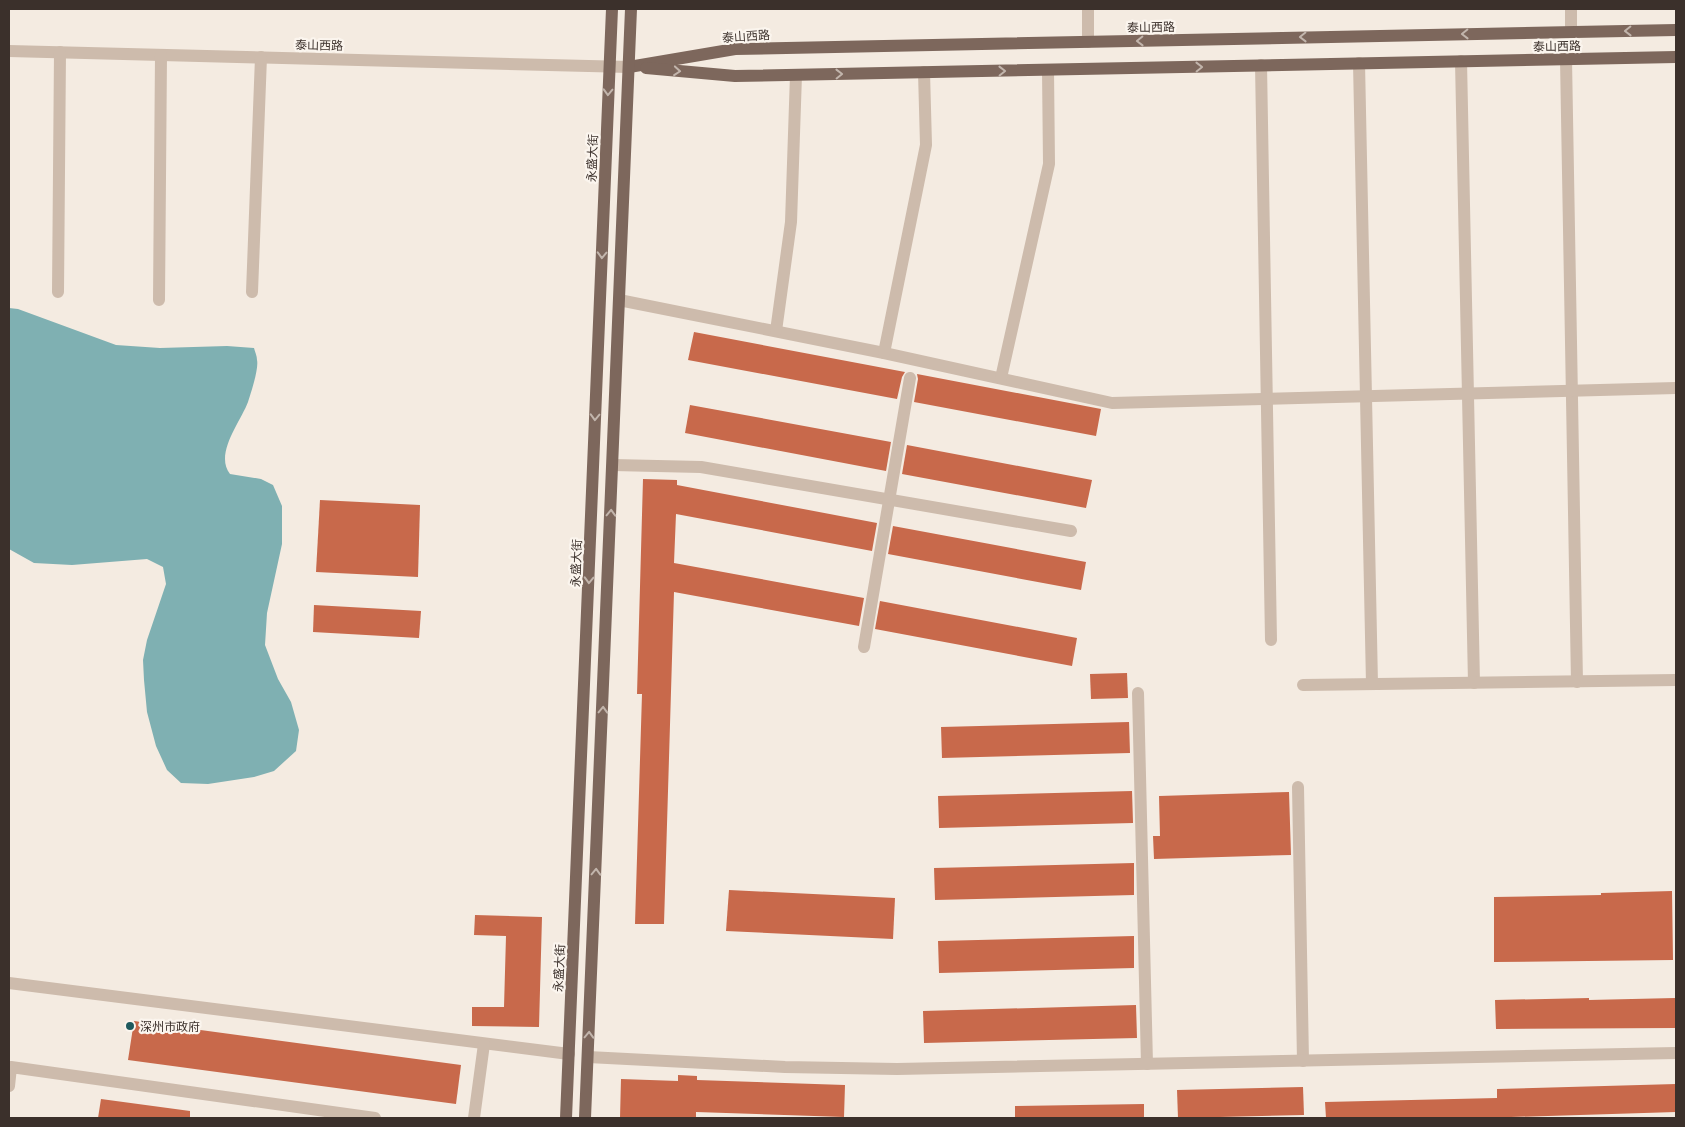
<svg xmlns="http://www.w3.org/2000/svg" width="1685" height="1127" font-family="'Open Sans','Noto Sans SC',sans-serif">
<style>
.water{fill:#7fb0b2}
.building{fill:#c8694b}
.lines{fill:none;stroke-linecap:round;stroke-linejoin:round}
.minor{stroke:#cdbbac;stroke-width:12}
.major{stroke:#7d675c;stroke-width:12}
.oneway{stroke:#c2b5ac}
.poi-dot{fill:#1f5a5e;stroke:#fbf5ee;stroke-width:2}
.labels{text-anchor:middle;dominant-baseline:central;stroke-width:4.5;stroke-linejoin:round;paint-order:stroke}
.street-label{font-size:12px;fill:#3b302b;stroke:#fbf5ee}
.poi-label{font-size:12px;fill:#3b302b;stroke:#fbf5ee;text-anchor:start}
</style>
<rect width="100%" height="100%" fill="#f4ebe1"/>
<path class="water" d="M9 308 18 309 116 345 160 348 227 346 254 348C255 352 257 356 257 360 259 368 251 393 248 402 241 421 214 454 230 474L261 479 273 485 282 506V544L267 613 265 645 278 679 291 702 299 730 296 751 274 771 254 777 208 784 181 783 167 770 156 746 147 712 144 680 143 660 147 640 166 584 163 567 147 559 72 565 34 563 9 549Z"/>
<g class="building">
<path d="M694 332 905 372 902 377 897 399 688 360Z"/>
<path d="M917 374 1101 409 1096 436 914 402 918 379Z"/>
<path d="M690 405 891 442 886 471 685 433Z"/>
<path d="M907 445 1092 480 1086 508 902 474Z"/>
<path d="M643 479 677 480V485L877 523 872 551 676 514 674 563 864 598 859 626 674 592 664 924H635L642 694H637Z"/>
<path d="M320 500 420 505 418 577 316 572Z"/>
<path d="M893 526 1086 562 1081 590 888 554Z"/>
<path d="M880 601 1077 638 1072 666 875 629Z"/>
<path d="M314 605 421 611 419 638 313 632Z"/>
<path d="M1127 673 1128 698 1091 699 1090 674Z"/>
<path d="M1129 722 1130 753 942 758 941 727Z"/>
<path d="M1132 791 1133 823 939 828 938 796Z"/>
<path d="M1289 792 1291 855 1154 859 1153 836H1160L1159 796Z"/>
<path d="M1134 863V895L935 900 934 868Z"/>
<path d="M729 890 895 898 893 939 726 931Z"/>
<path d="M1672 891 1673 960 1494 962V897L1601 895V893Z"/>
<path d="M475 915 542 917 539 1027 472 1026V1007H504L506 936 474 935Z"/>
<path d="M1134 936V968L939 973 938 941Z"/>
<path d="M1589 998V1000L1675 998V1028L1496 1029 1495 1000Z"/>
<path d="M1136 1005 1137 1038 924 1043 923 1011Z"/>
<path d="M134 1021 461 1065 456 1104 128 1060Z"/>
<path d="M678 1075 697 1076V1080L845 1085 844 1117 696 1112V1118H620L621 1079 678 1081Z"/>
<path d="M1676 1084V1112L1481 1118H1326L1325 1102 1497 1098V1089Z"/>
<path d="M1303 1087 1304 1115 1178 1118 1177 1090Z"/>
<path d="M101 1099 190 1111V1118H98Z"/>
<path d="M1144 1104V1118H1015V1106Z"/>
</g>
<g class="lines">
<g class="minor">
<path d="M1088 9V42"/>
<path d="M1571 32V9"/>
<path d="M9 51 629 67"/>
<path d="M1566 59 1577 682"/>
<path d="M1461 61 1474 683"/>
<path d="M1359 63 1372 684"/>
<path d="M1261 65 1271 640"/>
<path d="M58 292 60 52"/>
<path d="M252 292 261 57"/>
<path d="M159 300 161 55"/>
<path d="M619 300 884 353 1112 403 1676 388"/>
<path d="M776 331 791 222 796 75"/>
<path d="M884 353 926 145 924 72"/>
<path d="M1001 378 1049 164 1048 70"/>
<path d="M613 465 701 467 1071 531"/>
<path d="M864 647 910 378"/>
<path d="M1303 685 1676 680"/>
<path d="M1138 693 1147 1064"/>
<path d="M1298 787 1303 1061"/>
<path d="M9 983 569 1054"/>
<path d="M588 1057 785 1067 897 1069 1676 1053"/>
<path d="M9 1086 11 1067 375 1118"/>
<path d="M474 1118 484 1044"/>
</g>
<g class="major">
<path d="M629 67 735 49 1676 30"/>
<path d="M646 68 735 76 1676 57"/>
<path d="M566 1118 612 9"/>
<path d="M585 1118 631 9"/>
</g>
</g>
<defs><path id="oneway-chevron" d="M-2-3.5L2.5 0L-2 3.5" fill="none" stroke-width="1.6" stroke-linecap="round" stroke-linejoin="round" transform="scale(1.25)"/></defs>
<g class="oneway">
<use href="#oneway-chevron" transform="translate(1628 31) rotate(179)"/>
<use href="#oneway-chevron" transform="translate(1465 34) rotate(179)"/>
<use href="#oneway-chevron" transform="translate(1303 37) rotate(179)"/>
<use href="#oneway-chevron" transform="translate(1140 41) rotate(179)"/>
<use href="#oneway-chevron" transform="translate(1199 67) rotate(-1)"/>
<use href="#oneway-chevron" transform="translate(677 71) rotate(5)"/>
<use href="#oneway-chevron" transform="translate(1002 71) rotate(-1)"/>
<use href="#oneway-chevron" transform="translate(839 74) rotate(-1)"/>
<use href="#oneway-chevron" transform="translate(608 92) rotate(92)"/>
<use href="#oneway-chevron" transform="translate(602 255) rotate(92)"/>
<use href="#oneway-chevron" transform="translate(595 417) rotate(92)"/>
<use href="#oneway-chevron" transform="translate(611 513) rotate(-88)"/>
<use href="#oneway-chevron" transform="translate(589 580) rotate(92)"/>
<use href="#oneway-chevron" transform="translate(603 710) rotate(-88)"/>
<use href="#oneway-chevron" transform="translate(596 872) rotate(-88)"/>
<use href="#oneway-chevron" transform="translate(589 1035) rotate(-88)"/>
</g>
<circle class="poi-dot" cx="130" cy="1026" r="5"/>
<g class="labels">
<g class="street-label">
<text transform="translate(1151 27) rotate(-1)">泰山西路</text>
<text transform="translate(746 36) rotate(-4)">泰山西路</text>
<text transform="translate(319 45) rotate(1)">泰山西路</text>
<text transform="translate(1557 46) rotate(-1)">泰山西路</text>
<text transform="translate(592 158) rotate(-88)">永盛大街</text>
<text transform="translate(576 563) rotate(-88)">永盛大街</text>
<text transform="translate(559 968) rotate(-87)">永盛大街</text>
</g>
<g class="poi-label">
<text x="140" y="1026">深州市政府</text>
</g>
</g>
<rect width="1685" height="1127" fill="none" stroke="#3b302b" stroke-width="20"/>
</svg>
